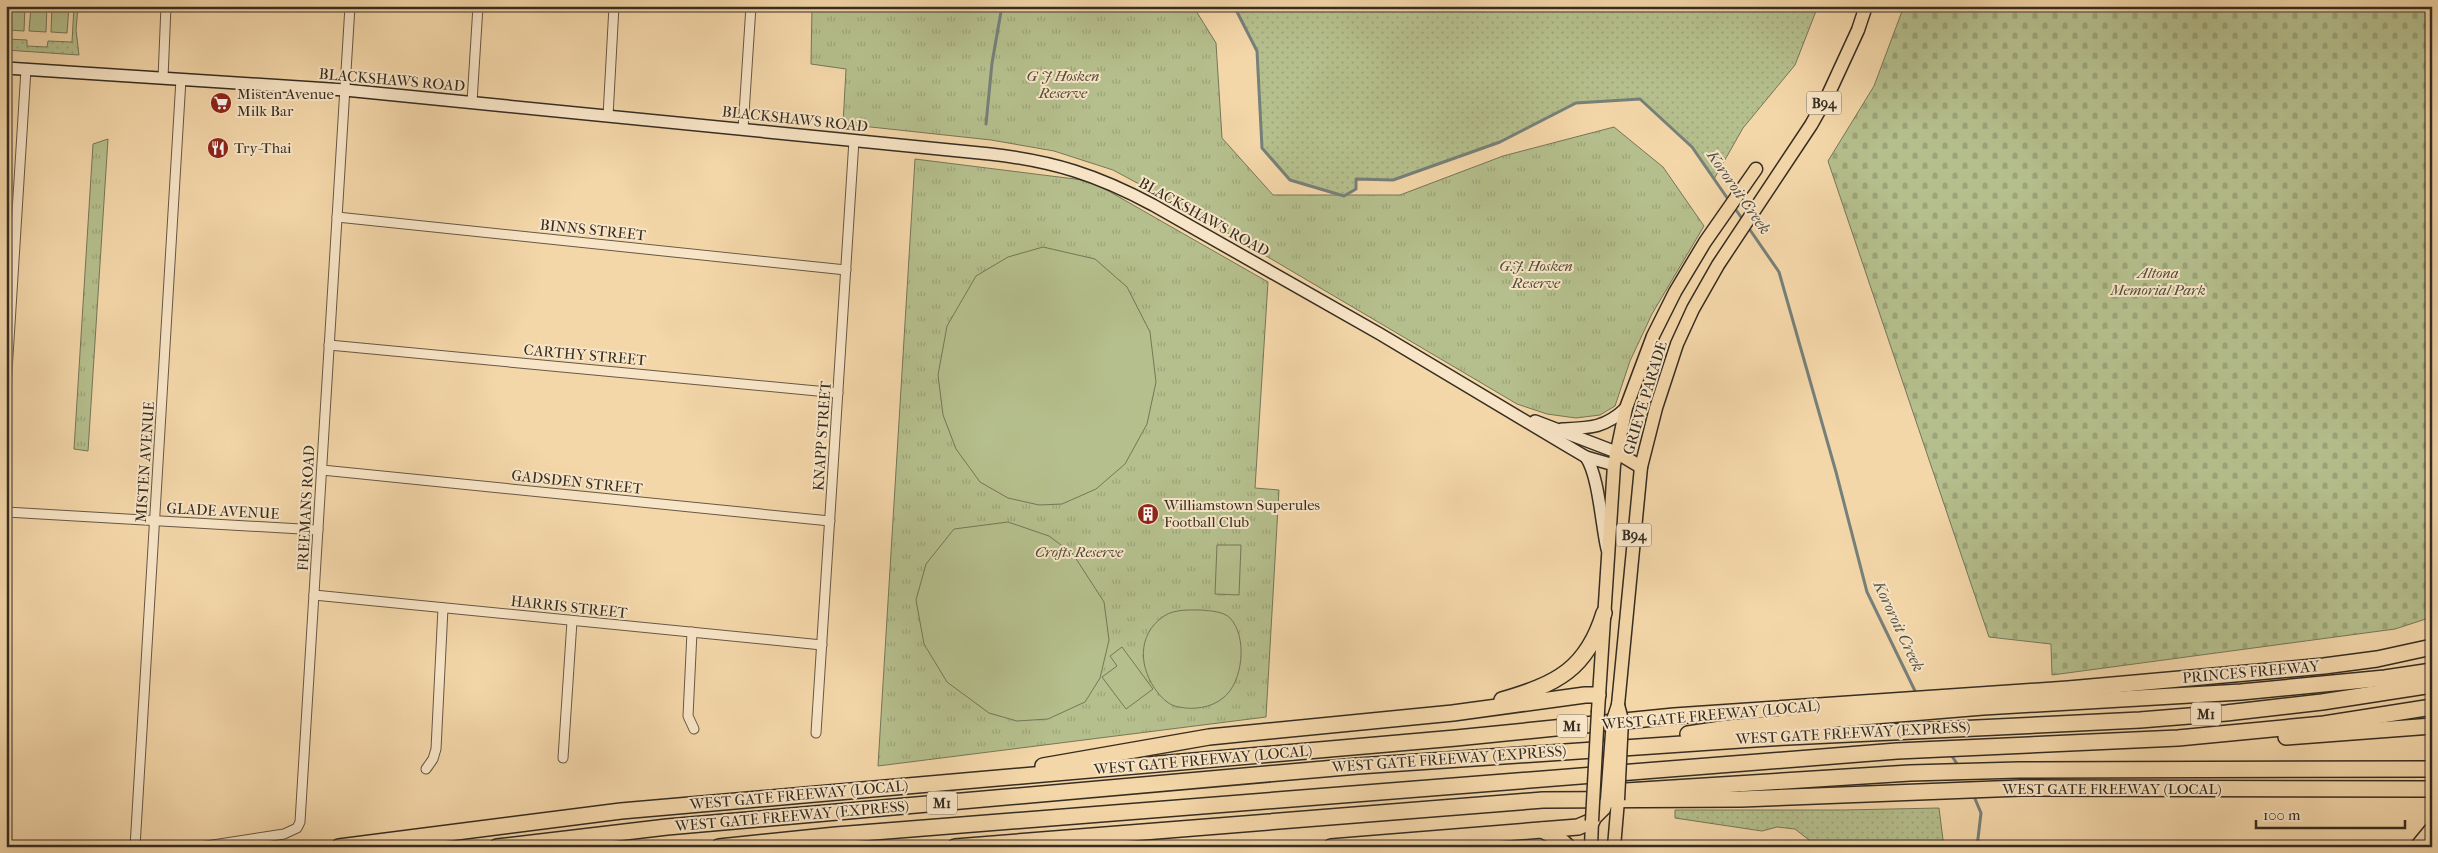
<svg xmlns="http://www.w3.org/2000/svg" width="2438" height="853" font-family="'IM FELL French Canon',serif">
<style>
.grass{fill:url(#grass-dots);stroke:#767658}
.cemetery{fill:url(#cemetery-stones);stroke:#767658}
.park{fill:url(#park-tufts);stroke:#767658}
.pitch{fill:#b5bf8d;stroke:#767658}
.lines{fill:none;stroke-linecap:round;stroke-linejoin:round}
.stream{stroke:#76807a;stroke-width:3}
.minor-casing{stroke:#665844;stroke-width:11}
.secondary-casing{stroke:#362d22;stroke-width:14}
.primary-casing{stroke:#362d22;stroke-width:15}
.motorway-casing{stroke:#362d22;stroke-width:18}
.minor{stroke:#f8e5c7;stroke-width:9}
.secondary{stroke:#f8e5c7;stroke-width:11}
.primary{stroke:#f4d7a9;stroke-width:12}
.motorway{stroke:#f4d7a9;stroke-width:15}
.primary-bridge-casing{stroke:#362d22;stroke-width:15;stroke-linecap:butt}
.primary-bridge{stroke:#f4d7a9;stroke-width:12}
.labels{text-anchor:middle;dominant-baseline:central;stroke-width:4;stroke-linejoin:round;paint-order:stroke}
.shield{fill:#f8e5c7;stroke:#706454;stroke-width:1}
.shield-label{font-size:14px;font-weight:bold;fill:#362d22}
.park-label{font-size:15px;font-style:italic;fill:#4f4a37;stroke:#f8e5c7}
.street-label{font-size:15px;fill:#362d22;stroke:#f8e5c7}
.poi-label{font-size:15px;fill:#362d22;stroke:#f8e5c7;text-anchor:start}
.water-label{font-size:16px;font-style:italic;fill:#515046;stroke:#f8e5c7}
</style>
<defs>
<pattern id="grass-dots" width="8" height="8" patternUnits="userSpaceOnUse" patternTransform="scale(1.25)"><rect width="8" height="8" fill="#b5bf8d"/><path d="M2 2h.1M6 6h.1" fill="none" stroke="#9ca479" stroke-width="1.8" stroke-linecap="round"/></pattern>
<pattern id="cemetery-stones" width="16" height="16" patternUnits="userSpaceOnUse" patternTransform="scale(1.25)"><rect width="16" height="16" fill="#b5bf8d"/><path d="M2 7V4a2 2 0 0 1 4 0v3zM10 15v-3a2 2 0 0 1 4 0v3z" fill="#9ca479"/></pattern>
<pattern id="park-tufts" width="24" height="20" patternUnits="userSpaceOnUse" patternTransform="scale(1.25)"><rect width="24" height="20" fill="#b5bf8d"/><path d="M3 7l-1-3M5 7V3M7 7l1-3M15 17l-1-3M17 17v-4M19 17l1-3" fill="none" stroke="#9ca479"/></pattern>
</defs>
<rect width="100%" height="100%" fill="#f4d7a9"/>
<filter id="stains"><feTurbulence type="fractalNoise" baseFrequency=".004" numOctaves="4"/><feColorMatrix values="0 0 0 0 .2 0 0 0 0 .09 0 0 0 0 .02 0 0 0 .5 -.17"/></filter>
<radialGradient id="worn" r=".72"><stop offset=".6" stop-color="#630" stop-opacity="0"/><stop offset="1" stop-color="#630" stop-opacity=".3"/></radialGradient>
<g class="grass">
<path d="M74 6H78L76 30 79 55 6 50V39L27 40V46L47 47 48 41 72 42Z"/>
<path d="M1234 6H1818L1795 65 1743 128 1714 179 1692 147 1640 99 1576 103 1500 142 1393 180 1356 179V189L1344 196 1290 180 1262 148 1257 51Z"/>
<path d="M1939 808 1943 840 1942 847H1818L1795 829 1777 827 1762 831 1675 818V810H1844Z"/>
</g>
<path class="cemetery" d="M1904 6H2432V617L2395 629 2052 675 2051 644 1989 637 1828 161 1874 86Z"/>
<g class="park">
<path d="M812 6H1193L1216 43 1222 138 1273 195H1400L1503 156 1614 127 1663 167 1704 226 1652 314 1630 361 1615 406 1600 415 1576 418 1547 414 1517 404 1195 214 1113 170 1054 151 991 140 843 124 846 69 811 64Z"/>
<path d="M108 139 88 451 74 449 93 144Z"/>
<path d="M915 159 1091 181 1268 282 1255 488 1279 490 1266 717 878 766Z"/>
</g>
<g class="pitch">
<path d="M8 6H25L24 31 7 30Z"/>
<path d="M31 6H47L46 32 29 31Z"/>
<path d="M52 6H69L67 33 51 32Z"/>
<path d="M1043 247 1095 259 1127 287 1150 332 1156 382 1147 424 1125 464 1096 489 1062 504 1039 505 1008 498 980 482 956 449 943 415 938 375 947 326 976 276 1008 257Z"/>
<path d="M1008 522 1049 536 1073 554 1104 602 1109 640 1100 678 1085 702 1048 719 1017 721 989 713 947 682 924 644 916 600 926 564 954 529Z"/>
<path d="M1217 545H1241L1239 595 1215 594Z"/>
<path d="M1201 610C1210 611 1223 611 1230 618 1248 637 1243 683 1223 698 1211 708 1193 710 1179 707 1170 706 1163 699 1158 693 1139 669 1136 635 1164 616 1175 609 1189 610 1201 610Z"/>
<path d="M1122 647 1153 689 1126 709 1102 677 1117 666 1110 656Z"/>
</g>
<g class="lines">
<g class="stream">
<path d="M1234 6 1257 51 1262 148 1290 180 1344 196 1356 189V179L1393 180 1500 142 1576 103 1640 99 1692 147 1730 202"/>
<path d="M986 124 992 63 1002 6"/>
<path d="M1734 207 1743 220"/>
<path d="M1748 227 1779 272 1836 472 1867 592 1917 695"/>
<path d="M1950 753 1959 767"/>
<path d="M1973 794 1981 813 1977 847"/>
</g>
<g class="minor-casing">
<g id="minor">
<path d="M163 78 166 6"/>
<path d="M472 102 478 6"/>
<path d="M608 116 614 6"/>
<path d="M743 129 751 6"/>
<path d="M337 217 846 270"/>
<path d="M329 345 838 393"/>
<path d="M6 388 26 69"/>
<path d="M322 470 830 521"/>
<path d="M6 512 318 530"/>
<path d="M314 595 822 645"/>
<path d="M692 632 688 716 694 729"/>
<path d="M816 733 854 140"/>
<path d="M563 758 572 621"/>
<path d="M426 769 433 759 436 749 443 608"/>
<path d="M135 847 181 79"/>
<path d="M200 847 284 834 297 828 300 822 350 6"/>
</g>
</g>
<g class="secondary-casing">
<g id="secondary">
<path d="M6 68 345 90 990 154C1053 161 1097 175 1153 205L1380 334 1564 444 1586 457 1614 465"/>
<path d="M1535 421 1616 452"/>
<path d="M1562 429C1590 428 1605 428 1626 408"/>
<path d="M1586 457C1599 477 1601 523 1607 549"/>
</g>
</g>
<g class="primary-casing">
<g id="primary">
<path d="M1616 452 1641 467"/>
<path d="M1618 705 1641 467 1656 408 1677 344 1693 309 1718 265 1811 125 1828 95 1858 30 1866 6"/>
<path d="M1598 711 1614 465 1626 408 1653 336 1675 292 1705 242 1756 169"/>
<path d="M1591 847 1592 821 1604 809 1607 800"/>
<path d="M1614 847 1618 800"/>
</g>
</g>
<g class="motorway-casing">
<g id="motorway">
<path d="M1502 700C1557 684 1587 669 1604 613"/>
<path d="M1688 734 1728 728 1983 707 2241 692 2385 678 2432 671"/>
<path d="M2286 737 2432 726"/>
<path d="M1043 766 1209 737 1453 713 1585 695H1598"/>
<path d="M1626 791 1910 773 2019 770 2432 769"/>
<path d="M1542 830 1558 838 1568 847"/>
<path d="M339 847 621 811 1456 738 1674 716 2068 689 2324 666 2377 659 2432 647"/>
<path d="M497 847 667 827 1358 766 1770 738 2140 720 2226 713 2322 702 2432 685"/>
<path d="M719 847 836 835 1897 751 2178 738 2324 724 2432 707"/>
<path d="M955 847 1543 800 1741 799 2021 788 2432 789"/>
<path d="M1331 847 1578 827 1592 821"/>
<path d="M2418 847 2432 830"/>
</g>
</g>
<use href="#minor" class="minor"/>
<use href="#secondary" class="secondary"/>
<use href="#primary" class="primary"/>
<use href="#motorway" class="motorway"/>
<g class="primary-bridge-casing">
<g id="primary-bridge">
<path d="M1618 705 1622 720 1618 800"/>
<path d="M1607 800 1613 720 1618 705"/>
<path d="M1592 821 1598 711"/>
</g>
</g>
<use href="#primary-bridge" class="primary-bridge"/>
</g>
<defs>
<g id="supermarket-disc" transform="scale(1.125)"><circle r="9.5" fill="#8f2418" stroke="#f8e5c7"/><path d="M-6-5.5h2.5l.6 2H6L4.5 2H-2.5L-4.4-4H-6ZM-1.5 3.2a1.3 1.3 0 1 0 .1 0ZM3 3.2a1.3 1.3 0 1 0 .1 0Z" fill="#fff"/></g>
<g id="restaurant-disc" transform="scale(1.125)"><circle r="9.5" fill="#8f2418" stroke="#f8e5c7"/><path d="M-5-6h1v4h1v-4h1v4h1v-4h1v5L-1.5 .5V6h-2V.5L-5-1ZM5-6V6H3V1.5H1.5Q1.5-4 5-6Z" fill="#fff"/></g>
<g id="building-disc" transform="scale(1.125)"><circle r="9.5" fill="#8f2418" stroke="#f8e5c7"/><path d="M-4-6H4V6H1V3H-1V6H-4ZM-2.5-4.3h1.7v1.8h-1.7ZM.8-4.3h1.7v1.8H.8ZM-2.5-1h1.7V.8h-1.7ZM.8-1h1.7V.8H.8Z" fill="#fff"/></g>
</defs>
<g fill-rule="evenodd">
<use href="#supermarket-disc" x="221" y="103"/>
<use href="#restaurant-disc" x="218" y="148"/>
<use href="#building-disc" x="1148" y="514"/>
</g>
<g class="labels">
<g class="shield">
<rect x="1806.5" y="91.5" width="35" height="23" rx="4"/>
<rect x="1616.5" y="523.5" width="35" height="23" rx="4"/>
<rect x="2191" y="702.5" width="30" height="23" rx="4"/>
<rect x="1557" y="714.5" width="30" height="23" rx="4"/>
<rect x="927" y="791.5" width="30" height="23" rx="4"/>
</g>
<g class="shield-label">
<text x="1824" y="103">B94</text>
<text x="1634" y="535">B94</text>
<text x="2206" y="714">M1</text>
<text x="1572" y="726">M1</text>
<text x="942" y="803">M1</text>
</g>
<g class="park-label">
<text x="1063" y="76">G J Hosken<tspan x="1063" dy="17">Reserve</tspan></text>
<text x="1536" y="266">G.J. Hosken<tspan x="1536" dy="17">Reserve</tspan></text>
<text x="2158" y="273">Altona<tspan x="2158" dy="17">Memorial Park</tspan></text>
<text x="1079" y="552">Crofts Reserve</text>
</g>
<g class="street-label">
<text transform="translate(392 80) rotate(5)">BLACKSHAWS ROAD</text>
<text transform="translate(795 119) rotate(6)">BLACKSHAWS ROAD</text>
<text transform="translate(1204 217) rotate(29)">BLACKSHAWS ROAD</text>
<text transform="translate(593 230) rotate(6)">BINNS STREET</text>
<text transform="translate(585 355) rotate(5)">CARTHY STREET</text>
<text transform="translate(1645 398) rotate(-73)">GRIEVE PARADE</text>
<text transform="translate(822 436) rotate(-86)">KNAPP STREET</text>
<text transform="translate(145 462) rotate(-86)">MISTEN AVENUE</text>
<text transform="translate(577 482) rotate(6)">GADSDEN STREET</text>
<text transform="translate(306 508) rotate(-87)">FREEMANS ROAD</text>
<text transform="translate(223 511) rotate(3)">GLADE AVENUE</text>
<text transform="translate(569 607) rotate(6)">HARRIS STREET</text>
<text transform="translate(2251 672) rotate(-5)">PRINCES FREEWAY</text>
<text transform="translate(1711 715) rotate(-5)">WEST GATE FREEWAY (LOCAL)</text>
<text transform="translate(1853 733) rotate(-3)">WEST GATE FREEWAY (EXPRESS)</text>
<text transform="translate(1449 759) rotate(-4)">WEST GATE FREEWAY (EXPRESS)</text>
<text transform="translate(1203 760) rotate(-5)">WEST GATE FREEWAY (LOCAL)</text>
<text x="2112" y="789">WEST GATE FREEWAY (LOCAL)</text>
<text transform="translate(799 795) rotate(-5)">WEST GATE FREEWAY (LOCAL)</text>
<text transform="translate(792 816) rotate(-5)">WEST GATE FREEWAY (EXPRESS)</text>
</g>
<g class="poi-label">
<text x="237" y="94">Misten Avenue<tspan x="237" dy="17">Milk Bar</tspan></text>
<text x="234" y="148">Try-Thai</text>
<text x="1164" y="505">Williamstown Superules<tspan x="1164" dy="17">Football Club</tspan></text>
</g>
<g class="water-label">
<text transform="translate(1739 192) rotate(55)">Kororoit Creek</text>
<text transform="translate(1899 626) rotate(65)">Kororoit Creek</text>
</g>
</g>
<rect width="2438" height="853" fill="none" stroke="#f4d7a9" stroke-width="25"/>
<rect x="8" y="8" width="2423" height="838" fill="none" stroke="#362d22" stroke-width="2.5"/>
<rect x="12" y="12" width="2413" height="828" fill="none" stroke="#362d22"/>
<path d="M2256 820v8h149v-8" fill="none" stroke="#362d22" stroke-width="2.5"/>
<text x="2263" y="820" font-size="15" fill="#362d22" stroke="#f8e5c7" stroke-width="4" paint-order="stroke">100 m</text>
<rect width="100%" height="100%" filter="url(#stains)"/>
<rect width="100%" height="100%" fill="url(#worn)"/>
</svg>
